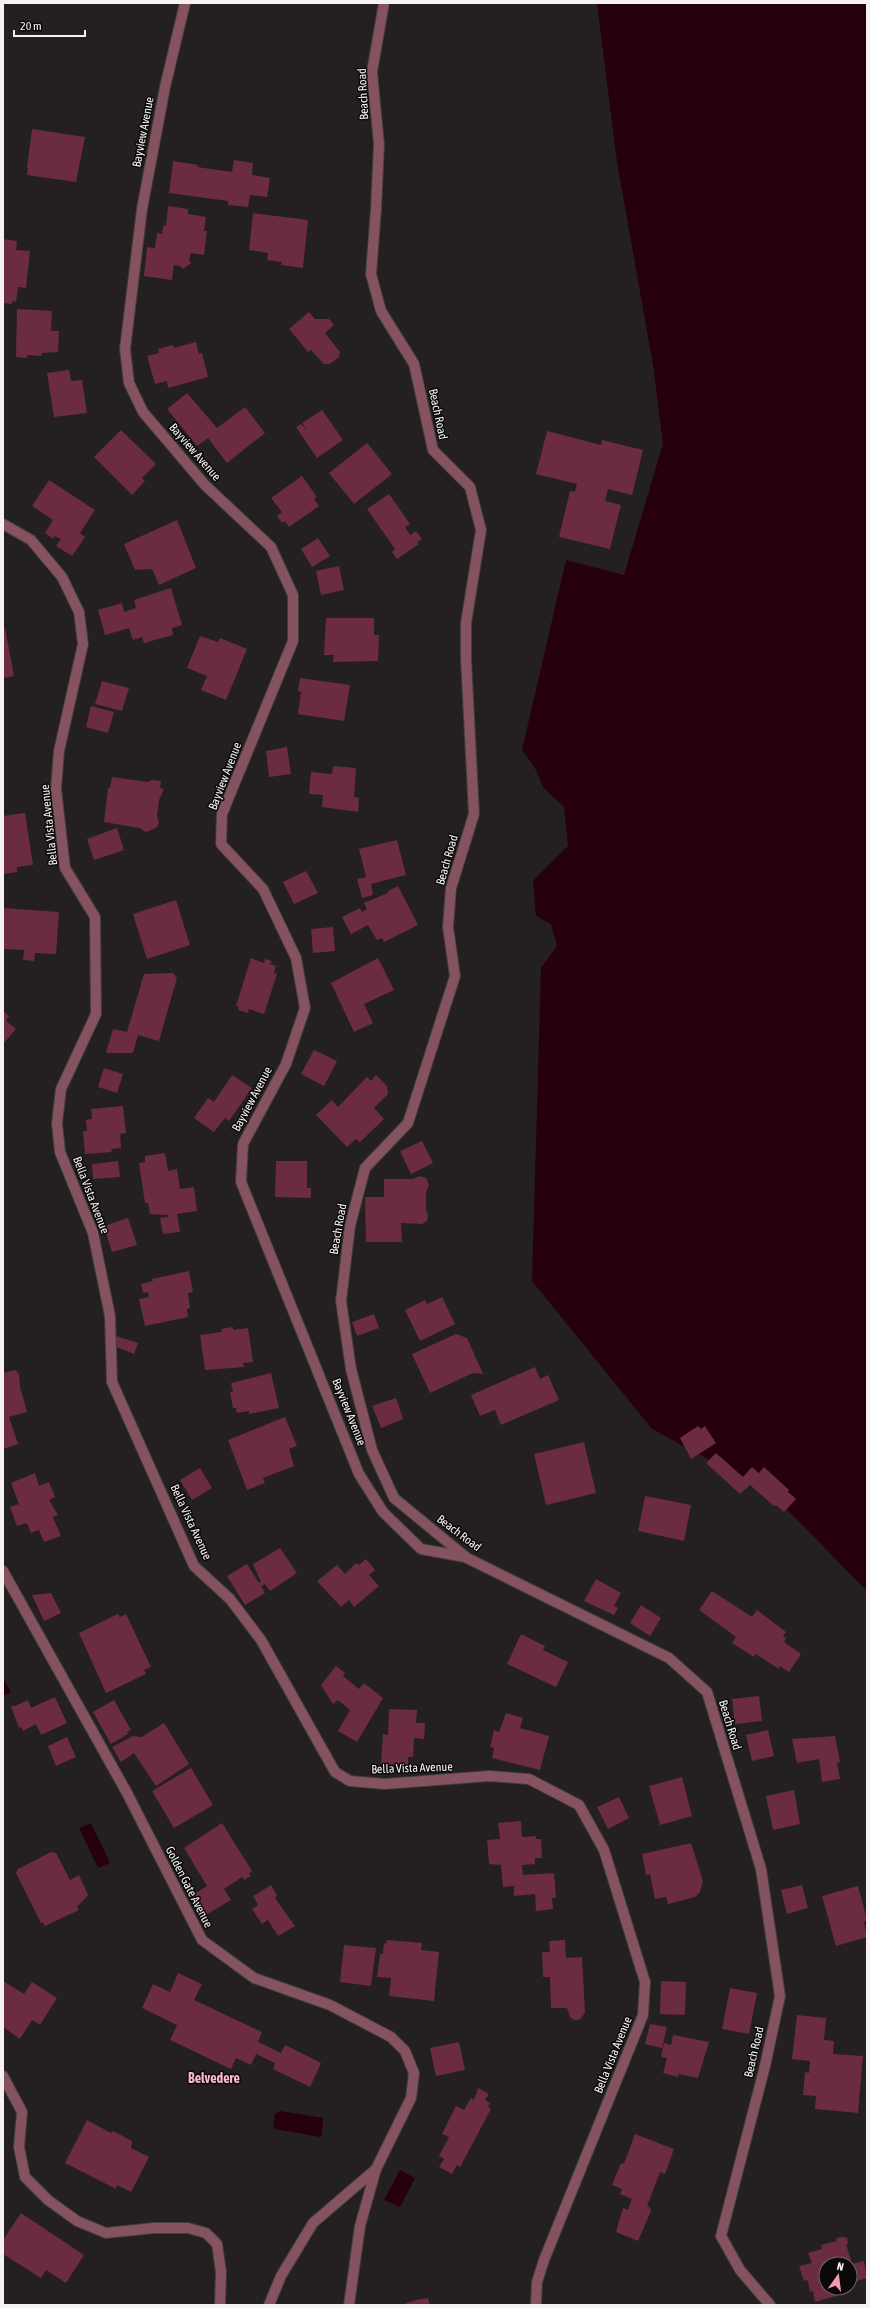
<svg xmlns="http://www.w3.org/2000/svg" width="870" height="2308" font-family="'Asap Condensed',sans-serif">
<style>
.water{fill:#27000d}
.building{fill:#6c2c3f}
.lines{fill:none;stroke-linecap:round;stroke-linejoin:round}
.minor-casing{stroke:#413d3d;stroke-width:12}
.minor{stroke:#85525f;stroke-width:10}
.labels{text-anchor:middle;dominant-baseline:central;stroke-width:3;stroke-linejoin:round;paint-order:stroke}
.street-label{font-size:12px;fill:#f6f2f2;stroke:#0c090a}
.quarter-label{font-size:14px;font-weight:bold;fill:#fbb8c8;stroke:#0c090a}
</style>
<rect width="100%" height="100%" fill="#241f20"/>
<g class="water">
<path d="M597 3H867V1591L771 1493 652 1429 532 1281 541 968 557 946 551 924 536 916 533 881 568 846 564 807 543 787 534 766 522 750 566 560 624 575 663 444 653 365 617 162Z"/>
<path d="M3 1678 11 1692 3 1696Z"/>
<path d="M91 1823 110 1863 98 1868 79 1828Z"/>
<path d="M280 2111 323 2118 322 2135 320 2137 275 2129 273 2126 275 2114Z"/>
<path d="M400 2170 415 2178 400 2207 384 2200Z"/>
</g>
<g class="building">
<path d="M32 129 85 137 76 182 27 175 28 168H27Z"/>
<path d="M234 160 253 163 252 175 270 178 267 197 250 195 248 207 228 205V201L169 193 173 161 198 165 197 167 232 172Z"/>
<path d="M168 206 188 209V214L206 217 204 231H207L204 255 191 253 189 260 191 263 183 269 180 266 174 265 172 280 144 276 147 247 155 248 157 233 162 234 163 226H166Z"/>
<path d="M253 213 308 220 303 268 281 265 282 262 267 260 268 253 249 250Z"/>
<path d="M3 239 17 241 16 250 30 251 26 288 18 287 16 302 12 301V304L3 303Z"/>
<path d="M17 309 52 311 51 331H59L58 352 42 353 41 356 27 355V358L16 357Z"/>
<path d="M309 312 315 319H329L334 325 325 333 340 352 339 357 330 364H324L311 350 308 352 289 329Z"/>
<path d="M196 342 199 354 202 353 208 377 168 388 167 381 155 384 147 356 159 353 158 349 173 345 174 348Z"/>
<path d="M69 370 71 381 82 380 87 413 54 417 47 373Z"/>
<path d="M187 393 217 428 245 407 265 433 227 463 208 438 197 446 167 409Z"/>
<path d="M322 410 343 440 317 458 296 427 301 424 307 430 302 423Z"/>
<path d="M121 430 156 464 142 478 145 481 132 495 94 457Z"/>
<path d="M547 431 601 445 602 440 643 450 632 495 608 489 605 501 621 505 610 549 559 537 570 491 575 492 577 484 536 474Z"/>
<path d="M367 443 392 474 354 504 329 473Z"/>
<path d="M302 476 317 497 314 499 319 506 289 527 285 521 282 523 277 516 282 512 271 498Z"/>
<path d="M49 480 95 510 80 533 85 537 72 556 56 546 61 539 55 536 53 539 45 533 53 520 32 506Z"/>
<path d="M389 494 410 524 405 527 410 535 416 531 422 539 417 542 419 544 397 559 392 552 395 549 367 509Z"/>
<path d="M177 520 196 568 159 585 152 569 135 570 124 544Z"/>
<path d="M318 538 330 556 312 567 301 549Z"/>
<path d="M339 566 344 590 321 595 316 571Z"/>
<path d="M171 588 182 625 172 628 173 635 144 643 142 637 133 640 129 628 105 635 98 610 122 603 124 612 136 608 134 600Z"/>
<path d="M326 618H374V635H379L378 661 333 662 334 655H324Z"/>
<path d="M5 628 14 676 3 678V629Z"/>
<path d="M200 636 218 642 220 638 247 649 226 700 201 690 207 676 187 668Z"/>
<path d="M300 678 350 685 344 721 298 714 301 692 298 691Z"/>
<path d="M102 681 129 688 122 711 95 704Z"/>
<path d="M91 706 114 712 108 733 86 727Z"/>
<path d="M287 747 291 774 269 777 266 751Z"/>
<path d="M333 766 356 768 354 797 359 798 358 812 322 807 323 795 309 794 311 772 332 774Z"/>
<path d="M112 777 148 782 152 780 161 781 160 788 164 789 159 800 157 816 159 822 156 828 146 832 139 828 104 822 108 788H110Z"/>
<path d="M25 813 33 865 17 867V872L3 874V816Z"/>
<path d="M117 828 124 850 94 860 87 839Z"/>
<path d="M397 840 406 875 371 884 373 895 362 898 357 879 366 877 359 849Z"/>
<path d="M306 871 318 893 294 904 283 882Z"/>
<path d="M398 886 418 925 384 942 382 938 377 940 368 925 351 934 342 917 360 908 362 912 367 909 364 903 388 893V891Z"/>
<path d="M176 900 190 945 147 959 133 914Z"/>
<path d="M3 908 59 912 56 954 35 953 34 961 23 960 24 950 3 949Z"/>
<path d="M333 927 335 951 313 953 311 929Z"/>
<path d="M251 958 264 963 265 959 272 961 270 964 276 966 274 973 277 974 264 1014 249 1009 248 1013 238 1010 239 1007 236 1006Z"/>
<path d="M378 958 394 990 364 1004 373 1023 354 1032 331 983Z"/>
<path d="M173 973 177 978 159 1041 138 1035 133 1053H106L113 1029 127 1032 144 974Z"/>
<path d="M3 1011 9 1016 6 1021 16 1029 3 1044Z"/>
<path d="M314 1050 337 1061 324 1086 301 1074Z"/>
<path d="M104 1068 123 1074 117 1093 98 1087Z"/>
<path d="M232 1075 252 1088 229 1121 225 1118 214 1132 194 1118 208 1098 214 1102Z"/>
<path d="M376 1075 387 1086 388 1094 374 1108 384 1119 360 1142 356 1139 347 1147 316 1115 332 1100 338 1107 367 1077 371 1081Z"/>
<path d="M123 1106 126 1133 120 1134 121 1148 111 1149 112 1152 85 1154 83 1131H87L86 1120 92 1119 91 1109Z"/>
<path d="M422 1141 433 1163 411 1174 400 1151Z"/>
<path d="M165 1153 168 1171 177 1169 180 1189 194 1187 197 1211 177 1214 180 1232 163 1234 160 1218 168 1217V1215L150 1214 148 1203H145L139 1163 145 1162V1156Z"/>
<path d="M118 1161 120 1177 93 1179 92 1164Z"/>
<path d="M276 1161H307V1188H311V1198L275 1197Z"/>
<path d="M419 1176 426 1178 429 1185 426 1192V1210L428 1215 427 1221 422 1224 401 1223 402 1242H366L365 1197H384V1179H413Z"/>
<path d="M128 1218 137 1245 112 1252 104 1226Z"/>
<path d="M189 1271 193 1292 188 1293 190 1308 187 1309 188 1317 145 1326 139 1299 149 1297 148 1292 143 1293 141 1284 153 1281 152 1279Z"/>
<path d="M442 1297 455 1324 420 1341 405 1310 425 1300 427 1304Z"/>
<path d="M374 1314 379 1328 357 1336 352 1322Z"/>
<path d="M233 1327V1330L248 1328 253 1362 243 1363 244 1367 205 1370 200 1335 222 1332 221 1329Z"/>
<path d="M456 1334 467 1338 483 1374 473 1373 430 1393 412 1354Z"/>
<path d="M116 1336 138 1343 134 1354 112 1345Z"/>
<path d="M535 1367 540 1379 548 1375 559 1400 501 1425 495 1410 480 1416 471 1395Z"/>
<path d="M15 1370 19 1374 20 1387 27 1412 9 1417 18 1444 3 1449V1373Z"/>
<path d="M271 1373 279 1408 249 1414V1411L237 1413 236 1408H233L230 1392H233L231 1383Z"/>
<path d="M396 1398 403 1419 381 1428 372 1406Z"/>
<path d="M285 1417 297 1446 289 1449 294 1466 263 1478 265 1483 247 1490 228 1440Z"/>
<path d="M698 1426 701 1429 705 1426 716 1443 691 1459 680 1438Z"/>
<path d="M584 1442 596 1493 546 1505 534 1454Z"/>
<path d="M716 1453 743 1477 752 1467 759 1473 764 1467 789 1490 788 1492 796 1499 784 1512 776 1505 774 1506 750 1485 740 1494 706 1463Z"/>
<path d="M200 1468 212 1488 192 1500 180 1480Z"/>
<path d="M35 1473 39 1486 49 1482 55 1497 49 1500 58 1515 53 1517 61 1536 44 1542 39 1530 31 1533 27 1523 17 1526 10 1507 19 1504 11 1483Z"/>
<path d="M645 1496 691 1505 684 1541 638 1531Z"/>
<path d="M280 1548 297 1573 270 1591 265 1584 261 1586 265 1593 245 1605 227 1576 247 1564 259 1583 261 1582 253 1564Z"/>
<path d="M366 1559 375 1570 369 1575 379 1586 354 1607 349 1600 341 1607 317 1581 337 1565 345 1574 356 1563 359 1565Z"/>
<path d="M596 1579 621 1593 614 1606 618 1608 614 1615 584 1601Z"/>
<path d="M712 1591 752 1617 757 1610 786 1632 783 1636 786 1638 784 1642 801 1654 789 1672 780 1666 779 1669 756 1654 754 1657 732 1643 736 1637 699 1610Z"/>
<path d="M51 1593 61 1613 44 1621 32 1595Z"/>
<path d="M641 1605 661 1618 650 1636 630 1623Z"/>
<path d="M118 1614 120 1617 126 1614 151 1667 144 1670 146 1674 106 1693 79 1633Z"/>
<path d="M521 1634 545 1646 543 1650 568 1662 556 1687 507 1664Z"/>
<path d="M336 1666 345 1673 343 1676 359 1689 364 1683 383 1698 357 1742 338 1731 350 1710 338 1700 333 1704 321 1685Z"/>
<path d="M759 1696 762 1721 735 1724 732 1699Z"/>
<path d="M55 1697 67 1723 41 1735 36 1724 23 1731 21 1727 19 1728 11 1706H15L28 1700 31 1708Z"/>
<path d="M114 1700 131 1730 127 1732 128 1734 111 1744 93 1712Z"/>
<path d="M389 1709 417 1710 416 1723H425L424 1739 414 1738 413 1757H408V1765L381 1764 383 1734 388 1735Z"/>
<path d="M506 1713 523 1718 520 1728 549 1736 540 1770 492 1758 494 1748 490 1747 494 1730 499 1732Z"/>
<path d="M164 1723 189 1764 156 1786 134 1753 121 1762 112 1747 133 1736 142 1737Z"/>
<path d="M768 1730 774 1756 752 1761 746 1735Z"/>
<path d="M835 1736 840 1762 837 1763 840 1779 822 1782 819 1759 797 1763 792 1739Z"/>
<path d="M67 1737 76 1757 56 1766 48 1746Z"/>
<path d="M191 1768 213 1805 174 1828 152 1791Z"/>
<path d="M682 1777 692 1816 660 1825 649 1786Z"/>
<path d="M794 1790 800 1824 773 1830 766 1796Z"/>
<path d="M619 1797 629 1818 608 1829 597 1807Z"/>
<path d="M521 1821 522 1837 536 1836V1839H541L542 1858H535V1864L522 1865 523 1875 554 1873 556 1898H552L553 1909 536 1911 535 1894 514 1896V1886L503 1887 501 1865 489 1864 487 1840 500 1839 498 1823Z"/>
<path d="M222 1823 252 1871 249 1873 251 1876 244 1880 242 1877 224 1889 231 1900 204 1916 191 1896 207 1886 184 1848Z"/>
<path d="M691 1843 703 1881 700 1892 695 1897 668 1904 666 1897 655 1899 650 1874 646 1875 642 1854Z"/>
<path d="M51 1852 56 1853 70 1880 79 1875 88 1895 77 1907 79 1910 45 1926 43 1922 41 1923 16 1873 18 1869Z"/>
<path d="M271 1885 277 1896 275 1898 295 1926 278 1936 268 1920 262 1924 252 1909 258 1905 253 1896Z"/>
<path d="M802 1885 808 1908 787 1914 781 1890Z"/>
<path d="M858 1886 867 1920 864 1922 867 1937 836 1946 822 1896Z"/>
<path d="M387 1940 422 1943 421 1950 439 1952 434 2001 389 1996 391 1978 377 1977 380 1954H383L384 1943 386 1944Z"/>
<path d="M565 1940 566 1958 582 1957 585 2013 579 2020H574L570 2017 567 2008H551L550 1977H543L542 1952H550L549 1941Z"/>
<path d="M344 1945 376 1948 371 1986 340 1982Z"/>
<path d="M178 1973 202 1984 194 2000 262 2032 258 2042 281 2053 285 2045 321 2063 310 2087 273 2069 275 2063 256 2054 251 2065 236 2058 231 2069 170 2040 177 2025 142 2008 153 1984 170 1992Z"/>
<path d="M3 1981 24 1994 32 1982 57 1998 40 2025 32 2020 20 2039 3 2027Z"/>
<path d="M661 1981 686 1982 685 2015 660 2014Z"/>
<path d="M730 1988 757 1993 749 2034 722 2029Z"/>
<path d="M797 2015 826 2018 824 2040 834 2041 833 2054 863 2056 858 2113 815 2109 816 2096 803 2095 805 2072 809 2073 810 2061 792 2059Z"/>
<path d="M650 2024 667 2027 662 2048 645 2044Z"/>
<path d="M673 2035 709 2042 698 2078 679 2074 678 2077 663 2073 667 2058 661 2057 664 2043 671 2045Z"/>
<path d="M459 2042 465 2070 436 2076 430 2048Z"/>
<path d="M478 2088 489 2094 485 2100 490 2103 488 2107 491 2109 460 2167 457 2165 452 2174 439 2167 444 2159 439 2156 449 2137 442 2134 456 2106 464 2110 471 2098 474 2100Z"/>
<path d="M87 2120 111 2133 113 2131 132 2141 131 2148 149 2157 131 2192 117 2185 116 2189 65 2163Z"/>
<path d="M635 2134 674 2149 665 2174 660 2172 647 2206 650 2207 651 2211 638 2241 616 2232 623 2208 628 2210 632 2199 620 2194 622 2189 612 2185 621 2163 624 2164Z"/>
<path d="M21 2213 84 2255 66 2283 46 2270 41 2278 3 2254V2240Z"/>
<path d="M843 2237 847 2238 848 2244H846L852 2264 864 2261 867 2278 850 2283V2264H826V2288H834L836 2296 815 2302 813 2291 810 2292 808 2280 804 2281 799 2266 812 2263 808 2253 822 2249 821 2245 837 2241 836 2238Z"/>
<path d="M428 2298 430 2305H401L416 2300Z"/>
</g>
<g class="lines">
<g class="minor-casing">
<g id="minor">
<path d="M185 3 165 87 142 209 125 349 129 383 143 412 205 485 271 547 293 595V641L222 814 221 844 263 889 296 958 305 1008 286 1064 243 1144 241 1182 359 1474 383 1512 421 1549 465 1557"/>
<path d="M384 3 372 72 379 144 376 209 371 274 381 311 414 364 433 450 470 487 481 530 466 623V659L474 814 451 888 448 927 455 976 408 1123 365 1168 350 1226 341 1301 351 1369 372 1450 394 1498 467 1558 669 1658 707 1692 761 1869 780 1996 765 2066 721 2236 740 2270 770 2305"/>
<path d="M3 524 31 540 62 577 79 612 83 644 59 751 56 789 65 868 95 917 96 1014 61 1089 57 1123 60 1152 93 1233 110 1316 112 1382 194 1566 230 1599 261 1640 335 1772 350 1781 385 1784 489 1776 529 1779 579 1805 604 1850 645 1982 643 2015 544 2260 537 2282 536 2305"/>
<path d="M3 1571 127 1793 202 1940 254 1978 330 2005 391 2037 405 2051 414 2073 411 2098 376 2169 313 2223 281 2276 269 2305"/>
<path d="M3 2076 22 2112 19 2147 25 2177 48 2200 77 2221 106 2233 154 2228H188L206 2233 217 2244 221 2272 220 2305"/>
<path d="M349 2305 360 2226 376 2169"/>
</g>
</g>
<use href="#minor" class="minor"/>
</g>
<g class="labels">
<g class="street-label">
<text transform="translate(363 94) rotate(-93)">Beach Road</text>
<text transform="translate(143 132) rotate(-79)">Bayview Avenue</text>
<text transform="translate(438 414) rotate(78)">Beach Road</text>
<text transform="translate(195 452) rotate(49)">Bayview Avenue</text>
<text transform="translate(225 776) rotate(-69)">Bayview Avenue</text>
<text transform="translate(49 825) rotate(-96)">Bella Vista Avenue</text>
<text transform="translate(447 860) rotate(-74)">Beach Road</text>
<text transform="translate(252 1099) rotate(-62)">Bayview Avenue</text>
<text transform="translate(91 1195) rotate(69)">Bella Vista Avenue</text>
<text transform="translate(338 1229) rotate(-80)">Beach Road</text>
<text transform="translate(349 1412) rotate(68)">Bayview Avenue</text>
<text transform="translate(191 1522) rotate(65)">Bella Vista Avenue</text>
<text transform="translate(459 1533) rotate(37)">Beach Road</text>
<text transform="translate(730 1725) rotate(73)">Beach Road</text>
<text transform="translate(412 1768) rotate(-2)">Bella Vista Avenue</text>
<text transform="translate(189 1887) rotate(63)">Golden Gate Avenue</text>
<text transform="translate(754 2052) rotate(-77)">Beach Road</text>
<text transform="translate(613 2055) rotate(-68)">Bella Vista Avenue</text>
</g>
<g class="quarter-label">
<text x="214" y="2078">Belvedere</text>
</g>
</g>
<rect width="870" height="2308" fill="none" stroke="#f6f2f2" stroke-width="8"/>
<g transform="translate(838 2276) rotate(14)"><circle r="19" fill="#0c090a" stroke="#6a6667"/>
<path d="M0-3L7 15L0 10L-7 15Z" fill="#f29ab0"/>
<text y="-6" font-size="11" font-weight="bold" text-anchor="middle" fill="#f6f2f2">N</text>
</g>
<path d="M14 30v6h71v-6" fill="none" stroke="#f6f2f2" stroke-width="2"/>
<text x="20" y="30" font-size="12" fill="#f6f2f2" stroke="#0c090a" stroke-width="3" paint-order="stroke">20 m</text>
</svg>
